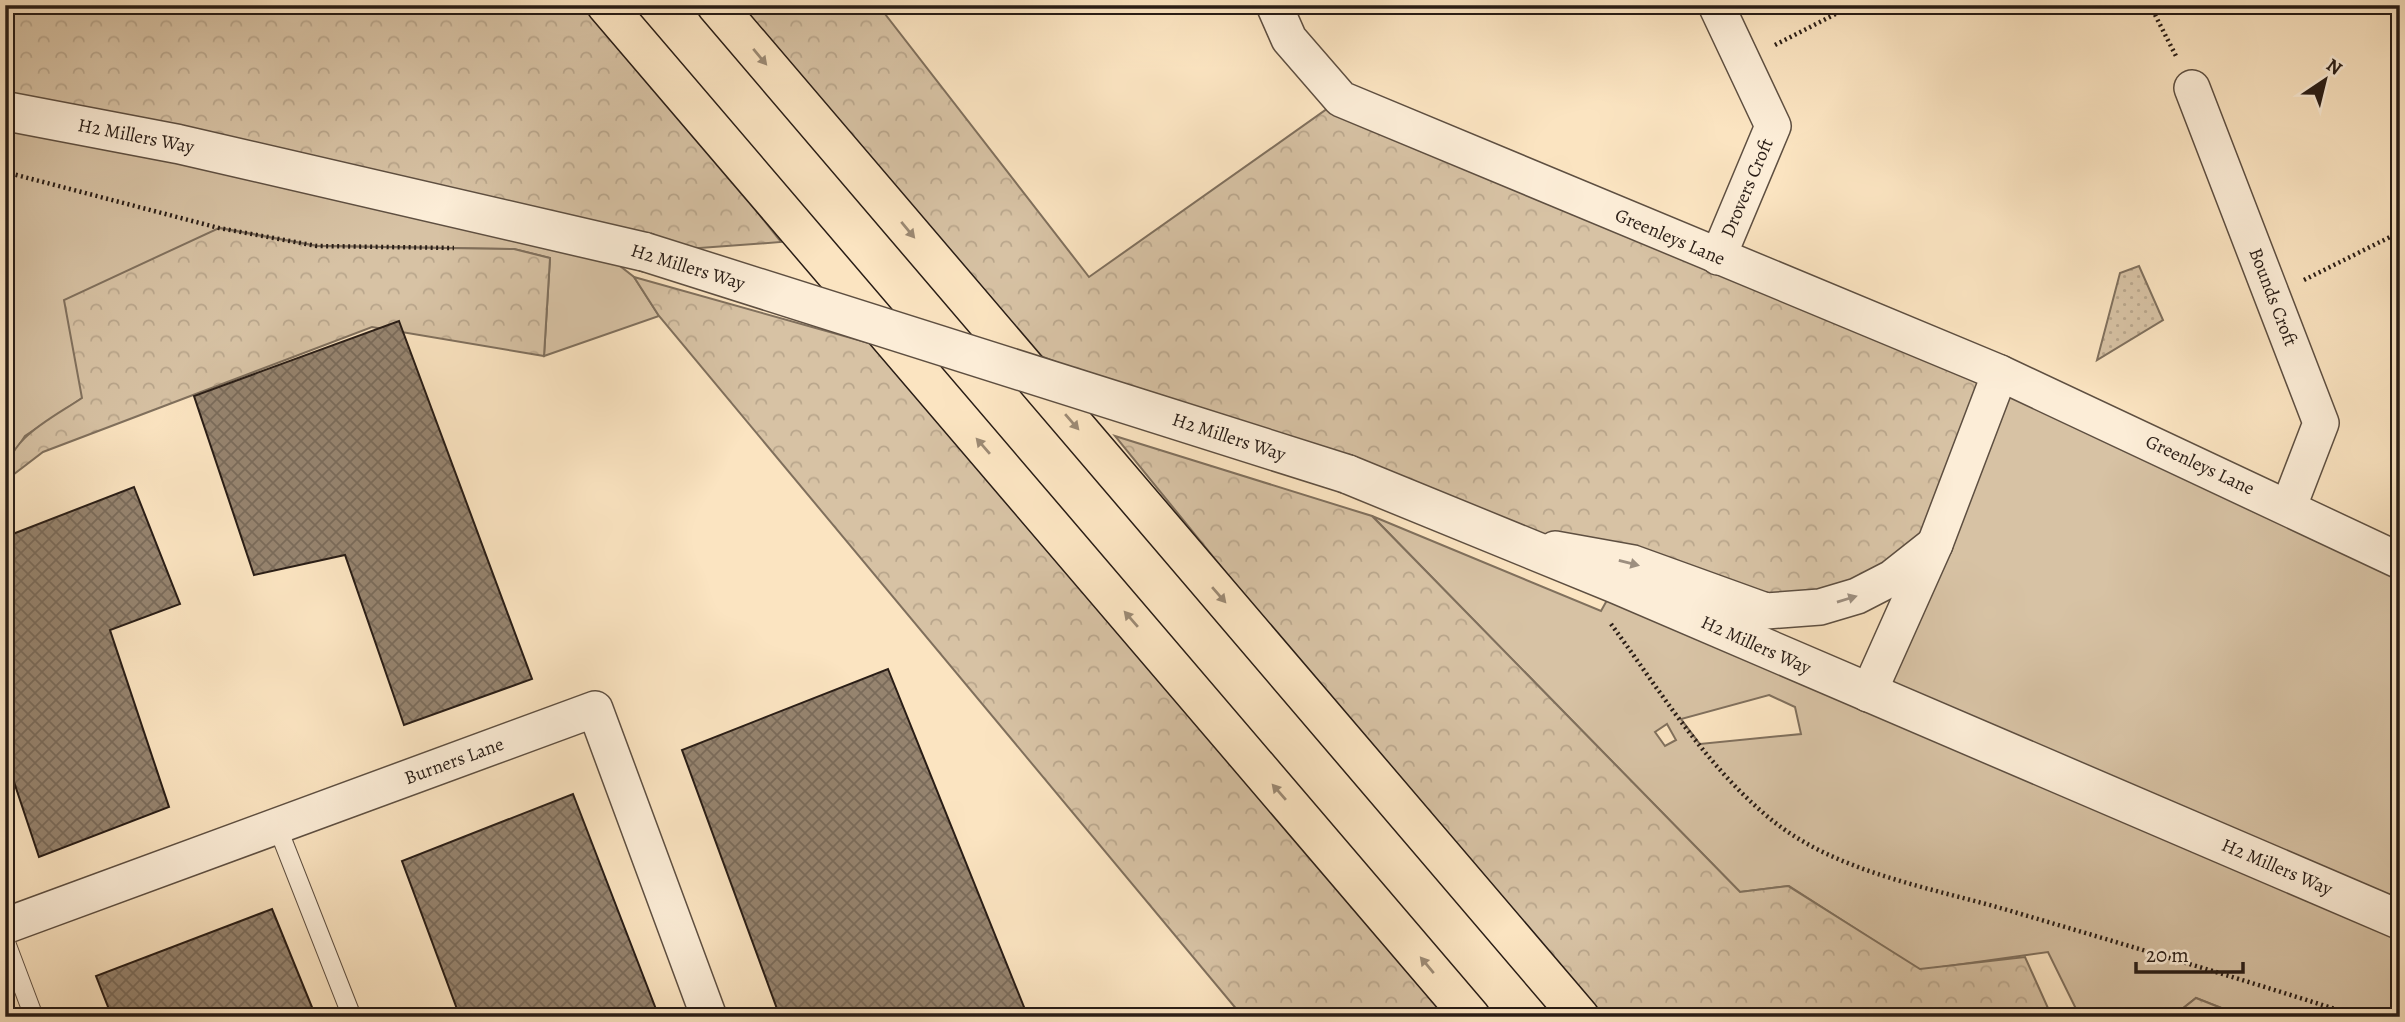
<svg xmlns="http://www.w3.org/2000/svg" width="2405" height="1022" font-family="Alegreya,serif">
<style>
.green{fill:#d7c2a4;stroke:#80705d;stroke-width:2;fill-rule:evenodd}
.forest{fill:url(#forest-crowns);stroke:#80705d;stroke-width:2}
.park{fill:url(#park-dots);stroke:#80705d;stroke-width:2}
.building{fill:url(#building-cross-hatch);stroke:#291d16;stroke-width:2}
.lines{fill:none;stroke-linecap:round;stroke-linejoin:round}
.service-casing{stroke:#5e4f41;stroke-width:20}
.minor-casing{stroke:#5e4f41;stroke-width:38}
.tertiary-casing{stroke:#5e4f41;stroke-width:41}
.trunk-casing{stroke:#291d16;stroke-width:41}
.path{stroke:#291d16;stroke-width:4.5;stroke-dasharray:2 3.5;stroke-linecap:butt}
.service{stroke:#fcedd7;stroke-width:18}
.minor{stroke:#fcedd7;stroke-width:35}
.tertiary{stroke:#fcedd7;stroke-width:38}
.trunk{stroke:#fbe4c1;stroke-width:38}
.tertiary-bridge-casing{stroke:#5e4f41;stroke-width:41;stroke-linecap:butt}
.tertiary-bridge{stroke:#fcedd7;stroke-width:38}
.oneway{fill:#9c8a74}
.oneway2{fill:#9d8f80}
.labels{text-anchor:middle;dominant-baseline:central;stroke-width:5;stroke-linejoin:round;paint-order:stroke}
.street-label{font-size:19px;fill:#291d16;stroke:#fcedd7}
</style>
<defs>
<pattern id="forest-crowns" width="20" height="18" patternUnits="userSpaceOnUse" patternTransform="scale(1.75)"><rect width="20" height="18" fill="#d7c2a4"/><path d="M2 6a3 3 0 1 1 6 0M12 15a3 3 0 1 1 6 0" fill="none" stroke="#b9a68c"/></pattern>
<pattern id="park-dots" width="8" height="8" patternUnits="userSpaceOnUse" patternTransform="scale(1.75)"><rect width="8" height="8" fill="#d7c2a4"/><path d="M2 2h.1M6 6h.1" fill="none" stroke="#b9a68c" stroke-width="1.8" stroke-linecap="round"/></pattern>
<pattern id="building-cross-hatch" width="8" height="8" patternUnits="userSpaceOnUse" patternTransform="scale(1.75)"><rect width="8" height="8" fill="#96846f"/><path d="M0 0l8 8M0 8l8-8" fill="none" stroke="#7a6b5a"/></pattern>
</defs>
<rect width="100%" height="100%" fill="#fbe4c1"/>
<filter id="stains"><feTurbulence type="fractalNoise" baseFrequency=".00286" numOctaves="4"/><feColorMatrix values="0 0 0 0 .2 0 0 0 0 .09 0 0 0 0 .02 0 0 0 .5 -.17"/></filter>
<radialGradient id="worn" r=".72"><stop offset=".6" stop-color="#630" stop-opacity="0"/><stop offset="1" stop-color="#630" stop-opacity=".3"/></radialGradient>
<g class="green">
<path d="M5 111 583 237 634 277 659 316 544 356 550 258 514 249 317 246 219 228 82 398 25 436 5 466Z"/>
<path d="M2000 373 2400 561V1017H2244L2196 998 2172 1017H2080L2048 952 1920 970 1789 886 1740 892 1372 516 1601 611 1616 584 1867 694ZM1769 695 1795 707 1801 734 1700 744 1681 719ZM1667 724 1676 740 1665 746 1655 732Z"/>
</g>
<g class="forest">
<path d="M5 5H594L781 242 645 252 5 111Z"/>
<path d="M716 5H878L1089 277 1341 99 2000 373 1935 544 1892 578 1766 611 1347 474 1004 342Z"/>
<path d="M219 228 317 246 514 249 550 258 544 356 372 327 43 452 5 481C5 439 51 419 82 398L64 300Z"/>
<path d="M634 277 901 352 1470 1017H1243L659 316Z"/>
<path d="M1115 436 1372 516 1740 892 1788 886 1920 969 2025 957 2052 1017H1587Z"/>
<path d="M2196 998 2244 1017H2172Z"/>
</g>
<path class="park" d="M2139 266 2163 320 2097 360 2120 273Z"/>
<g class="building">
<path d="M399 321 532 679 404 725 345 555 254 575 194 396Z"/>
<path d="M134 487 180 604 110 630 169 807 39 857 5 755V537Z"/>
<path d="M888 669 1028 1017H780L682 750Z"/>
<path d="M573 794 659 1017H460L402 861Z"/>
<path d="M272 909 316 1017H112L96 976Z"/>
</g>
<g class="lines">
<g class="service-casing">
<g id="service">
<path d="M277 826 352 1017"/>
<path d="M5 940 34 1017"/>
</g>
</g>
<g class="minor-casing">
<g id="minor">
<path d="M1274 5 1289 39 1341 99 2000 373 2400 561"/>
<path d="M1716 5 1773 126 1718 257"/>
<path d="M2192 88 2321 423 2289 506"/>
<path d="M1555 549 1633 563 1766 611 1820 607 1857 596 1892 578 1935 544"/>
<path d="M1868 694 1935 544 2000 373"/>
<path d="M5 926 595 709 709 1017"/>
</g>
</g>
<g class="tertiary-casing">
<g id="tertiary">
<path d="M5 111 178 144 645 252"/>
<path d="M1347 474 1616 584 2400 920"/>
</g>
</g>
<g class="trunk-casing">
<g id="trunk">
<path d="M606 5 1471 1017"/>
<path d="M716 5 1580 1017"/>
</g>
</g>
<g class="path">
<path d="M2150 5 2177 58"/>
<path d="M1775 45 1853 5"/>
<path d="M5 172 219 228 317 246 454 248"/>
<path d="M2304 280 2400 232"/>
<path d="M1611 624C1661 692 1707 768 1773 821 1837 872 1927 887 2004 909 2123 944 2242 979 2360 1017"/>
</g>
<use href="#service" class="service"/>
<use href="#minor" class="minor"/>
<use href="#tertiary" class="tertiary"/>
<use href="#trunk" class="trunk"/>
<g class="tertiary-bridge-casing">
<path id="tertiary-bridge" d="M645 252 1347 474"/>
</g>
<use href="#tertiary-bridge" class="tertiary-bridge"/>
</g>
<defs><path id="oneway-solid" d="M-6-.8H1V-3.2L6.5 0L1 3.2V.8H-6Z" transform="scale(1.75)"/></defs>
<g class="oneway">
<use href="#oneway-solid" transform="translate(760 57) rotate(50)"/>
<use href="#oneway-solid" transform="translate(908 230) rotate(50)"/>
<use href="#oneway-solid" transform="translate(1072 422) rotate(49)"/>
<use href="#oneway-solid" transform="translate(983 446) rotate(-131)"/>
<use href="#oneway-solid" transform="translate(1219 595) rotate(49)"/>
<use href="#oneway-solid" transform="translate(1131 619) rotate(-131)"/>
<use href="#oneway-solid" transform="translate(1279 792) rotate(-131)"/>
<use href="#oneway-solid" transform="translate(1427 965) rotate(-130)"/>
</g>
<g class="oneway2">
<use href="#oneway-solid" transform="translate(1629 563) rotate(14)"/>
<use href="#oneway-solid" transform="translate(1847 599) rotate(-17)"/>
</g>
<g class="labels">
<g class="street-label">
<text transform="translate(136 136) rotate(11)">H2 Millers Way</text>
<text transform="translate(1747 188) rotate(-67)">Drovers Croft</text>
<text transform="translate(1670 237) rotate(23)">Greenleys Lane</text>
<text transform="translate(688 267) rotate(17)">H2 Millers Way</text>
<text transform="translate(2273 297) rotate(69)">Bounds Croft</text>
<text transform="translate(1229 437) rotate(18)">H2 Millers Way</text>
<text transform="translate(2200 465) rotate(25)">Greenleys Lane</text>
<text transform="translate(1756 645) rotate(24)">H2 Millers Way</text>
<text transform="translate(454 761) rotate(-20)">Burners Lane</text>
<text transform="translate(2277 867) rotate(23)">H2 Millers Way</text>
</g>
</g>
<rect width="2405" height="1022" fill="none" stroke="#fbe4c1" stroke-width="28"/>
<rect x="7" y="7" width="2391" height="1008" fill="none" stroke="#291d16" stroke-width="3.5"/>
<rect x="14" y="14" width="2377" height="994" fill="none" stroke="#291d16" stroke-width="2"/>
<g transform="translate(2325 80) rotate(35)" stroke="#fcedd7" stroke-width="5" paint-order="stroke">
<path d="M0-5L12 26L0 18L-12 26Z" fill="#291d16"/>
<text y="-10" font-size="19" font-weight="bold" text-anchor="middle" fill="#291d16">N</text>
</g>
<path d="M2136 962v10h107v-10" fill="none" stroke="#291d16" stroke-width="3.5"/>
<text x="2146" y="962" font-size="21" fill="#291d16" stroke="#fcedd7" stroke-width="5" paint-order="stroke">20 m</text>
<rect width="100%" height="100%" filter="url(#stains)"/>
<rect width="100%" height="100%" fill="url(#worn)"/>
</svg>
